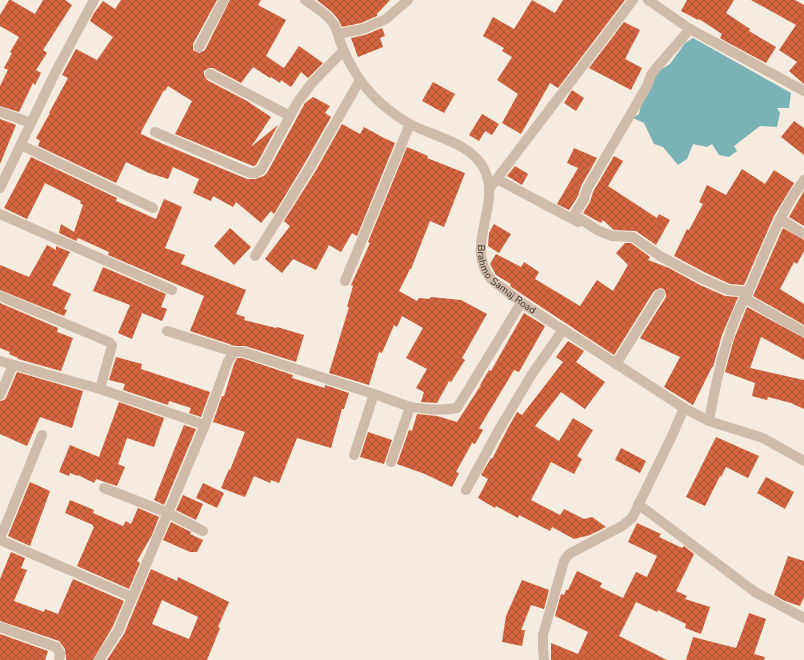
<svg xmlns="http://www.w3.org/2000/svg" width="804" height="660" font-family="'Nunito Sans',sans-serif">
<style>
.water{fill:#7ab3b6}
.building{fill:url(#building-cross-hatch);fill-rule:evenodd}
.lines{fill:none;stroke-linecap:round;stroke-linejoin:round}
.minor{stroke:#d0bba9;stroke-width:10}
.labels{text-anchor:middle;dominant-baseline:central;stroke-width:3;stroke-linejoin:round;paint-order:stroke}
.street-label{font-size:10px;fill:#3c3029;stroke:#fcf5ec}
</style>
<defs>
<pattern id="building-cross-hatch" width="8" height="8" patternUnits="userSpaceOnUse"><rect width="8" height="8" fill="#d36540"/><path d="M0 0l8 8M0 8l8-8" fill="none" stroke="#ac5436"/></pattern>
</defs>
<rect width="100%" height="100%" fill="#f6ebdf"/>
<path class="water" d="M693 38 791 93 789 108H777L780 113 777 127 760 126 734 146 737 151 729 157 719 155 712 144 707 147 693 144 687 159 678 165 663 147 654 144 644 123 633 118 639 114 643 96 649 93 653 74 670 64 685 43Z"/>
<g class="building">
<path d="M9 0H11L35 14 43 0H65L72 5 43 50 47 53 36 70 41 73 35 85 33 83 19 112 0 106V86L8 70 4 68 12 53 10 52 19 37 0 26V15Z"/>
<path d="M121 0H217L193 44V50L199 53 205 50 230 0H261L258 5 286 20 266 56 284 68 299 46 323 63 308 78 301 72 291 87 281 80 280 83 271 77 270 78 253 67 241 83 213 68H209L204 71V75L207 80 247 101 271 117 251 147 278 125 256 165 253 166 175 134 192 101 168 86 165 91 164 90 141 132V134L163 144 247 179H255L264 176 267 173 305 103 313 97 330 106 325 113 331 117 303 166 274 214 271 211 261 223 236 202 233 207 213 196 211 201 193 193 199 179 173 167 168 179 149 173 126 162 116 183 38 146 40 141 36 138 50 113H49L68 78 62 75 76 49 97 60 113 37 90 21 94 13 103 1 115 9Z"/>
<path d="M317 0H390L377 14V16L361 23 342 27 338 19 332 12Z"/>
<path d="M532 0 555 13 563 0H625L558 88 550 83 521 134 502 123 518 94 497 80 512 57 502 51 504 48 483 36 493 17 514 29Z"/>
<path d="M687 0H734L726 13 750 29 749 31 776 47 766 63 725 41 720 38 722 34 699 19 698 20 681 11Z"/>
<path d="M751 0H795L804 5V84L789 71 797 62 779 50 796 25Z"/>
<path d="M624 22 640 30 625 59 642 68 631 90 589 68Z"/>
<path d="M382 28 385 36 380 38 383 47 358 57 351 38 365 35Z"/>
<path d="M433 82 455 94 444 113 422 101Z"/>
<path d="M572 90 584 98 576 111 564 103Z"/>
<path d="M482 114 499 124 492 135 485 131 479 141 469 135Z"/>
<path d="M0 119 16 125 0 164Z"/>
<path d="M794 121 804 128V155L781 137Z"/>
<path d="M342 124 360 134 364 127 384 138 395 143 357 236 352 233 341 252 329 245 316 270 293 259 282 273 265 259 290 226 284 221 315 172Z"/>
<path d="M407 147 428 156 427 158 465 173 444 227 430 221 411 269H410L399 291 417 301 419 298 429 299 431 297 461 300 487 314 462 358 465 360 451 382 449 381 437 403 421 402 424 392 416 388 427 369 406 358 423 328 402 316 397 327 394 325 382 353 379 352 369 385 329 373 349 307H347L353 286 351 285 370 243 368 242Z"/>
<path d="M574 148 597 158 581 186 578 196 569 210 557 204 578 168 567 163Z"/>
<path d="M614 156 623 161 608 186 657 218 659 214 670 220 656 245 636 231 614 230 603 220 601 223 583 213 590 202 593 192Z"/>
<path d="M31 157 117 198 116 201 156 219 164 199 182 207 165 248 185 255 181 264 246 290 236 314 245 317 244 320 276 328 277 327 304 335 296 362 245 346H235L190 331 204 296 108 255 109 252 78 238 76 241 59 233 61 224 74 232 83 205 80 203 81 201 45 183 27 219 4 208Z"/>
<path d="M515 166 528 174 522 185 507 176Z"/>
<path d="M742 169 765 184 774 170 794 183 774 216 744 285 730 284 706 273 674 256 687 229 689 230 703 204 699 202 707 185 726 195Z"/>
<path d="M804 191V226L789 217Z"/>
<path d="M494 224 511 234 499 253 488 246 489 233Z"/>
<path d="M230 228 251 247 234 265 214 246Z"/>
<path d="M783 228 804 240V251L797 264 794 262 780 289 804 304V325L753 296Z"/>
<path d="M625 243H631L650 257 648 260 669 268 700 285 725 296 738 297 722 335 713 367H712L693 405 664 387 680 357 640 338 666 297V294L664 289 660 288 654 291 614 355 523 295 510 286 511 284 496 275 490 264 496 254 521 267 524 262 539 272 535 279 580 306 597 280 613 291 628 265 616 253Z"/>
<path d="M47 245 56 250V246L70 252 52 285 71 294 64 309 67 310 64 316 0 290V265L29 277Z"/>
<path d="M103 267 166 294 161 307 167 309 162 321 142 313 132 339 118 333 130 305 93 291Z"/>
<path d="M0 303 58 328 57 332 73 338 61 371 18 359V358L9 354 10 352 0 348Z"/>
<path d="M747 307 804 338V360L761 337 750 368 804 380V409L791 403 768 397 767 400 752 396 755 383 725 372 734 339Z"/>
<path d="M524 313 545 326 519 372 514 370 479 428 483 430 475 444 472 443 456 472 459 473 452 487 425 474 397 464 409 430 412 431 417 414 437 416 457 422 481 385H480L489 370 491 371Z"/>
<path d="M568 341 584 351 576 362 605 382 585 409 561 392 535 426 559 441 573 418 593 430 577 456 582 459 574 474 551 462 531 500 560 515 564 509 584 519 592 517 606 527 590 535 574 539 552 527 550 531 519 515 518 518 496 506 495 508 478 498 488 479 481 475 491 458 492 459 508 428 517 412 522 415 563 362 556 357Z"/>
<path d="M116 357 142 364 141 369 210 392 201 417 189 413 191 408 169 401 168 405 123 390 125 384 109 380Z"/>
<path d="M237 358H242L293 375 292 378 325 388V385L349 393 344 409H342L331 448 297 438 279 483 271 480 270 483 254 476 245 497 221 488 229 469 230 470 245 432 213 422 222 396H224L234 364Z"/>
<path d="M17 372 83 391 72 428 40 417 27 446 0 434V401L4 400 6 398Z"/>
<path d="M119 402 164 418 154 447 127 438 118 464 125 467 117 486 96 479 94 483 78 475V476L70 473 69 476 59 472 70 445 99 457Z"/>
<path d="M184 425 196 429 164 505 154 500Z"/>
<path d="M368 432 392 440 384 464 360 457Z"/>
<path d="M716 437 759 456 748 478 726 467 721 477 720 476 705 506 686 497Z"/>
<path d="M621 448 646 461 640 473 615 460Z"/>
<path d="M766 477 794 492 785 509 757 493Z"/>
<path d="M30 482 50 491 30 546 8 536Z"/>
<path d="M203 483 224 493 217 508 196 498Z"/>
<path d="M183 495 203 504 196 520 176 510Z"/>
<path d="M70 500 94 510 93 513 123 526 126 521 131 524 138 508 159 517 152 535 137 561 140 563 129 589 77 566 94 527H93V525L65 513Z"/>
<path d="M171 522 191 532 190 534 203 540 197 552H190L163 540Z"/>
<path d="M637 523 661 534 659 537 682 548 684 546 694 554 676 591 687 596 685 599 710 607 701 634 685 628 686 624 658 610 657 612 636 602 619 636 667 660H551V643L578 654 588 632 555 616 561 594 564 595 566 590H568L577 571 602 583 600 587 623 598 636 572 647 577 657 556 628 542Z"/>
<path d="M11 552 25 558 21 568 27 570 14 601 44 612 45 609 58 614 73 579 124 601 112 628 93 660H67L66 659 65 649 59 641 0 621V579Z"/>
<path d="M788 556 804 561V597L800 606 785 601 774 595Z"/>
<path d="M151 569 177 581 178 577 229 602 218 627 220 628 207 660H107L124 634ZM162 600 198 617 189 639 152 624Z"/>
<path d="M522 580 549 590 544 609 531 605 521 630H525L522 646 502 642 506 616Z"/>
<path d="M749 613 766 619 754 654 765 657 764 660H686L693 637 736 648Z"/>
<path d="M0 634 48 651 45 660H0Z"/>
</g>
<g class="lines">
<g class="minor">
<path id="s1" d="M305 0C315 7 326 13 333 23 339 32 339 42 344 51 353 71 366 91 383 105 391 112 401 119 410 124 434 137 473 143 485 171 501 206 464 247 491 279 495 283 500 286 505 290 523 305 543 317 562 329 603 355 644 382 684 408L709 421 763 438 804 461"/>
<path d="M648 0 690 29 804 91"/>
<path d="M690 29 657 67 651 75 647 86 587 189 584 199 574 215 599 231 612 236 633 237 660 256 703 279 728 290 748 292"/>
<path d="M338 34 363 29 386 19 408 0"/>
<path d="M199 47 224 0"/>
<path d="M210 74 290 116"/>
<path d="M0 112 31 123"/>
<path d="M155 132 250 173H255L261 170 297 103 311 84 343 51"/>
<path d="M21 145 153 208"/>
<path d="M497 179 578 222"/>
<path d="M0 188 54 75 94 0"/>
<path d="M489 189 633 0"/>
<path d="M0 214 172 290"/>
<path d="M780 219 804 234"/>
<path d="M255 256 309 169 360 80"/>
<path d="M345 281 410 124"/>
<path d="M0 296 109 342 112 345 111 349 100 389"/>
<path d="M744 298 804 332"/>
<path d="M167 331 234 352"/>
<path d="M0 361 100 389 205 425"/>
<path d="M616 364 660 294"/>
<path d="M0 395 13 365"/>
<path d="M709 421C716 380 727 327 748 292 765 254 779 213 804 180"/>
<path d="M354 455 374 394"/>
<path d="M391 462 410 407C426 409 441 411 457 408L521 303"/>
<path d="M104 488 168 513 203 531"/>
<path d="M466 490 501 426 532 374 563 330"/>
<path d="M638 504 755 592 804 618"/>
<path d="M0 539 42 435"/>
<path d="M0 540 132 597"/>
<path d="M0 627 56 647 60 653 59 660"/>
<path d="M99 660 118 631 205 425 228 361 234 352H243L374 394 410 407"/>
<path d="M544 660 543 648V635L564 561 569 554 622 526 632 518 672 436 684 408"/>
</g>
</g>
<g class="labels">
<g class="street-label">
<text stroke="none"><textPath href="#s1" startOffset="378">Brahmo Samaj Road</textPath></text>
</g>
</g>
</svg>
